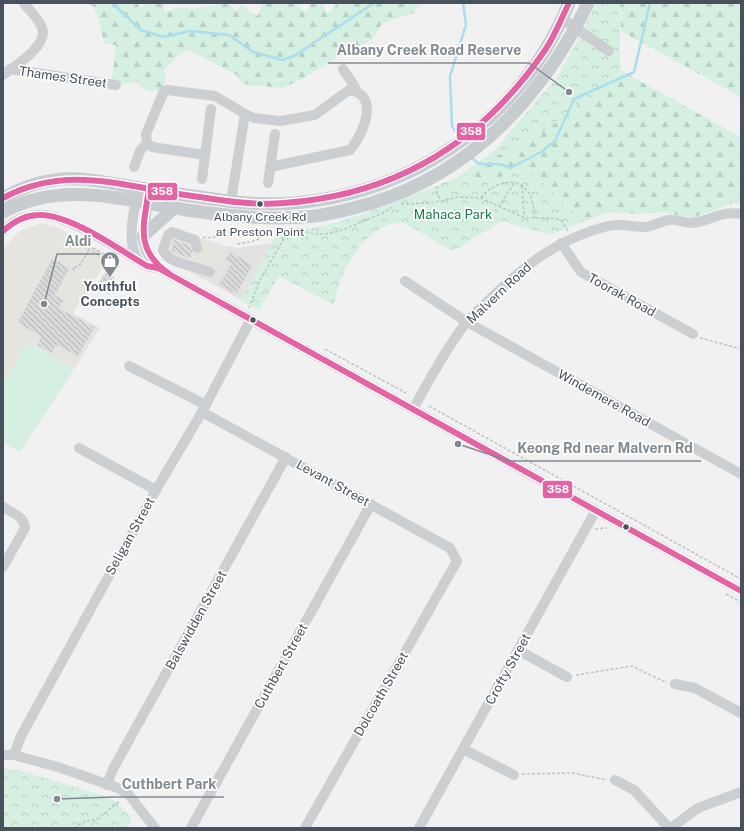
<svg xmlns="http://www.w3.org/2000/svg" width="744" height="831" font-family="'Public Sans',sans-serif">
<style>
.commercial{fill:#e5e4df}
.education{fill:#e3e2e3}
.forest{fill:url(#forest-firs)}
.park{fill:url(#park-crowns)}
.pitch{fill:#d5f0e0}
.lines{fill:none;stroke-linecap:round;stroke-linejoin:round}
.stream{stroke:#aadeee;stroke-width:2.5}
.building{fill:url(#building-back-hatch);stroke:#e2e3e4}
.path{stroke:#bac6c2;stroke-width:1.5;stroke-dasharray:3 2;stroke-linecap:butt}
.minor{stroke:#cccfd1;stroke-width:10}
.major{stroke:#c7cccf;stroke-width:13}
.bus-1-casing{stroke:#fff;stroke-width:9}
.bus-1{stroke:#e463a4;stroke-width:6}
.bus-dot{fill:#47525d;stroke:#fff;stroke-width:1.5}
.labels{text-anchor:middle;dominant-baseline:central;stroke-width:3.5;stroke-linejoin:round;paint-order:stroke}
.bus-label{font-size:12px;fill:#47525d;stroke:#fff}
.street-label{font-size:13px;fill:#47525d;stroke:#fff}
.park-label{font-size:13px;fill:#17804e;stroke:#fff}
.poi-label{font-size:13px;font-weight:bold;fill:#47525d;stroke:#fff}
.leader{fill:none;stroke:#828a91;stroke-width:1.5}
.callout-dot{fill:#828a91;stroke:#fff;stroke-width:1.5}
.callout-label{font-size:14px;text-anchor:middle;font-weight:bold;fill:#828a91;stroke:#fff;stroke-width:3.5;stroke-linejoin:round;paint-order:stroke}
.line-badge{stroke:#fff;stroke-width:1.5}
.badge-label{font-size:11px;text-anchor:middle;font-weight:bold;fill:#fff}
</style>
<defs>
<pattern id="forest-firs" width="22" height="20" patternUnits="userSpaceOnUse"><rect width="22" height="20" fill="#d5f0e0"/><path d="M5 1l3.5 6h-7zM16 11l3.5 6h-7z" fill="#b8d0c3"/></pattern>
<pattern id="park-crowns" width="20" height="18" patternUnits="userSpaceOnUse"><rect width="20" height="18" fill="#d5f0e0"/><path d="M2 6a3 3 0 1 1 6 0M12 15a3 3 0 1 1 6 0" fill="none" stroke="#b8d0c3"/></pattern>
<pattern id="building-back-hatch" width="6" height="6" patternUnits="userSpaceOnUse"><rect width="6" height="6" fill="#d8d9da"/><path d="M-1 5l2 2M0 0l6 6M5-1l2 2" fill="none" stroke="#b1b3b4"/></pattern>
</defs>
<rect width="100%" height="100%" fill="#f1f1f1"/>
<g class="commercial">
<path d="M41 223 57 227 110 257 73 313 100 328 74 369 27 343 3 385V251L14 236 22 230Z"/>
<path d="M170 229 227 246 207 281 162 257 160 254Z"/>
</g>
<path class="education" d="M272 243 241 300 207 281 227 246 238 248Z"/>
<g class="forest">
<path d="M86 3H137L140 8 148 3H164V13L179 7 198 8 215 5V3H228L236 11 242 4 251 13 258 16 263 3H296L297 6 307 13 311 3H323L325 10 330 13 337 3H421L414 13 391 20 381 25 373 39 349 51 300 80 282 88 242 84 237 75 189 50 180 53 164 71 166 81 162 90C151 93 145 91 137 82L119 85 112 80 116 45 104 44 99 20 93 6Z"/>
<path d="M620 3H741V97L621 31Z"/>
<path d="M620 70 741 137V204L733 203 692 218 664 212 635 214 608 212 585 221 528 169 477 184 458 177 494 151 507 158 575 108Z"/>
</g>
<g class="park">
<path d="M596 3H620V70L575 108 507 158 494 151 558 76 583 31Z"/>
<path d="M528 169 585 221 550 235 502 221 453 251 402 222C396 223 387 224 381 228 355 244 339 275 334 305L279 276 259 310 241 300 277 233C340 228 400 200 458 177L477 184Z"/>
<path d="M3 769 19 770 107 797 115 801 132 819 127 828H3Z"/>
</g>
<path class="pitch" d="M27 343 74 369 20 452 3 442V385Z"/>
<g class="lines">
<g class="stream">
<path d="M112 3 141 30 163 37 190 31 229 35 253 52 283 60 294 56 374 3"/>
<path d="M459 136 452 126 450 76 466 25 463 3"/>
<path d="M471 156C479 168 485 163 497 164 502 164 506 166 510 168L541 152 555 141 574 99 634 72 650 3"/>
</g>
</g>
<g class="building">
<path d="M173 239 190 245 193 253 190 259 171 251Z"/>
<path d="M230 251 253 265 236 295 218 285 231 264 225 260Z"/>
<path d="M52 258 70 268 55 295 64 300 59 308 95 327 78 357 56 345 52 354 37 345 41 336 17 323Z"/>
<path d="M106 272 115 278 113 282 115 284 109 293 97 285Z"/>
</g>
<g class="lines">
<g class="path">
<path d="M437 186V193L440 199"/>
<path d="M522 186 524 216"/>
<path d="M481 198C492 183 516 174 529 193 533 200 534 210 535 218"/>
<path d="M401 204 430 203 459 197 481 198 520 216 529 218H551L561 220 568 231"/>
<path d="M499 207 514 183"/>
<path d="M296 228C322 240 338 232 361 222 372 217 382 215 392 207"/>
<path d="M203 237 207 238 234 235"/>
<path d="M237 244C253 242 262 240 272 228"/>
<path d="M99 255 79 244 81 241 108 257 110 255"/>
<path d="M72 268 74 270 75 267 80 265 89 250"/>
<path d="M249 308 259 282 290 228"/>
<path d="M700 338 741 349"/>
<path d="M325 349 406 393"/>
<path d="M429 406 741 579"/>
<path d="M595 529 607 528"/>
<path d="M726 594 741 602"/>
<path d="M576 675 632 666 667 683"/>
<path d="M522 774 573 773 607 780"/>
<path d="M74 828 85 821 96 820 120 801"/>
</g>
<g class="minor">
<path d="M562 19 609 51"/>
<path d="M10 69 116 85"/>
<path d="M343 69 355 87V91"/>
<path d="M3 75C15 66 49 45 42 28 39 19 29 10 24 3"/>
<path d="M205 155 152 147 147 143 146 134 164 91 167 90 215 96 245 114 254 118 280 121 315 115 349 90C381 94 363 135 350 150L270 167"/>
<path d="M134 167 140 151 147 143"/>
<path d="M202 179 211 109"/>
<path d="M268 183 275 134"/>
<path d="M138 188C135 209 124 244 140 262"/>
<path d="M148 197 143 241 146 251 158 268"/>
<path d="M231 201 245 114"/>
<path d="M3 231C13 220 30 213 45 215 70 217 124 252 147 266L158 268 741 591"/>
<path d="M561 243 581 272 693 334"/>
<path d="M197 248 195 240 172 232 168 235 163 250C169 265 197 266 210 272"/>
<path d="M405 281 467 322 741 474"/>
<path d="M129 366 206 405"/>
<path d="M413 409C430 379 445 350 465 324 472 315 481 307 489 300 523 266 561 237 608 226 621 223 632 227 644 227 653 227 662 220 670 220 678 219 684 223 691 223 709 222 721 210 741 214"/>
<path d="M202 412 450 548 457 561 305 828"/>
<path d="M79 448 156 490"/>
<path d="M3 507C12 513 24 516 25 528L3 567"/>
<path d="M518 650 567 677"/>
<path d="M675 684 695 688 741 713"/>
<path d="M463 749 514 775"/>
<path d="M3 755H14L58 767 118 788 129 795 155 828"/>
<path d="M14 755 21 736 156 490 202 412 251 319"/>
<path d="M615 780 634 790 669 828"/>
<path d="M107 785 113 769 286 457"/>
<path d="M191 828 371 504"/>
<path d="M419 828 596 510"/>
<path d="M671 828 698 808 741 792"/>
</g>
<g class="major">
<path d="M3 198C19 189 37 182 55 180 81 176 109 183 134 187 165 192 197 197 228 201 373 220 514 138 569 3"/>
<path d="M3 212C62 180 123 200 186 210 229 216 272 221 315 216 334 214 354 208 372 203 472 172 543 96 588 3"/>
<path d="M143 236 174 208"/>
</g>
<g class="bus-1-casing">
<g id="bus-1">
<path d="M149 189C144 224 134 249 168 273"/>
<path d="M3 198C63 166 116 184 179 194 213 199 249 206 284 203 395 195 480 144 543 53 554 38 561 19 569 3"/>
<path d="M3 231C13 222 25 215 39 215 70 214 120 250 147 266L158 268 741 591"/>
</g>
</g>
<use href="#bus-1" class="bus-1"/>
</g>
<defs>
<g id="shop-pin" transform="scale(1)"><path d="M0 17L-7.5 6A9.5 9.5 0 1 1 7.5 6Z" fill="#828a91" stroke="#fff"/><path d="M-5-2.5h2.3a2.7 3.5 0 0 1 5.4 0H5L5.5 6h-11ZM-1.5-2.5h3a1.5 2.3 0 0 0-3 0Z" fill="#fff"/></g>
</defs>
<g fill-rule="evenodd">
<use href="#shop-pin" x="110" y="261"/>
</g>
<g class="bus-dot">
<circle cx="260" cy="204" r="3.5"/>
<circle cx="253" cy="320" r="3.5"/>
<circle cx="626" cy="527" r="3.5"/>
</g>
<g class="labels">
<g class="bus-label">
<text x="260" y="217">Albany Creek Rd<tspan x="260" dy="15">at Preston Point</tspan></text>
</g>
<g class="street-label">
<text transform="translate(63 77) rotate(8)">Thames Street</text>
<text transform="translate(499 293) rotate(-43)">Malvern Road</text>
<text transform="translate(622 295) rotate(29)">Toorak Road</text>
<text transform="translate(604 398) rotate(29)">Windemere Road</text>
<text transform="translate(333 483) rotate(29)">Levant Street</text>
<text transform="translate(130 536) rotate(-61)">Seligan Street</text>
<text transform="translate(196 620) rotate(-61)">Balswidden Street</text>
<text transform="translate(281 666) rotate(-61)">Cuthbert Street</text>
<text transform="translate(508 669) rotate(-61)">Crofty Street</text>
<text transform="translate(381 694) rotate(-60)">Dolcoath Street</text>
</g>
<g class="park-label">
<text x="453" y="214">Mahaca Park</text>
</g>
<g class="poi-label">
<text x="110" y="286">Youthful<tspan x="110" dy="15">Concepts</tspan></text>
</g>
</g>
<path class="leader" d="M569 92L529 63H328M44 304L57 254H100M458 444L509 461H701M57 799L114 797H224"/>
<g class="callout-dot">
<circle cx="569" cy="92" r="4"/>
<circle cx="44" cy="304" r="4"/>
<circle cx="458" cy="444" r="4"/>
<circle cx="57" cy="799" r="4"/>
</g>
<g class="callout-label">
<text x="429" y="55">Albany Creek Road Reserve</text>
<text x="78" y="246">Aldi</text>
<text x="605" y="453">Keong Rd near Malvern Rd</text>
<text x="169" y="789">Cuthbert Park</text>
</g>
<g class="line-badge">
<rect x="456" y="122" width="30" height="19" rx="4" fill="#e463a4"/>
<rect x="147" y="182" width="31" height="19" rx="4" fill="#e463a4"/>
<rect x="542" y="480" width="31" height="19" rx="4" fill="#e463a4"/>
</g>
<g class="badge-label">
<text x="471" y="135">358</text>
<text x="162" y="195">358</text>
<text x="558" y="493">358</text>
</g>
<rect width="744" height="831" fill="none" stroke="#47525d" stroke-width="8"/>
</svg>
